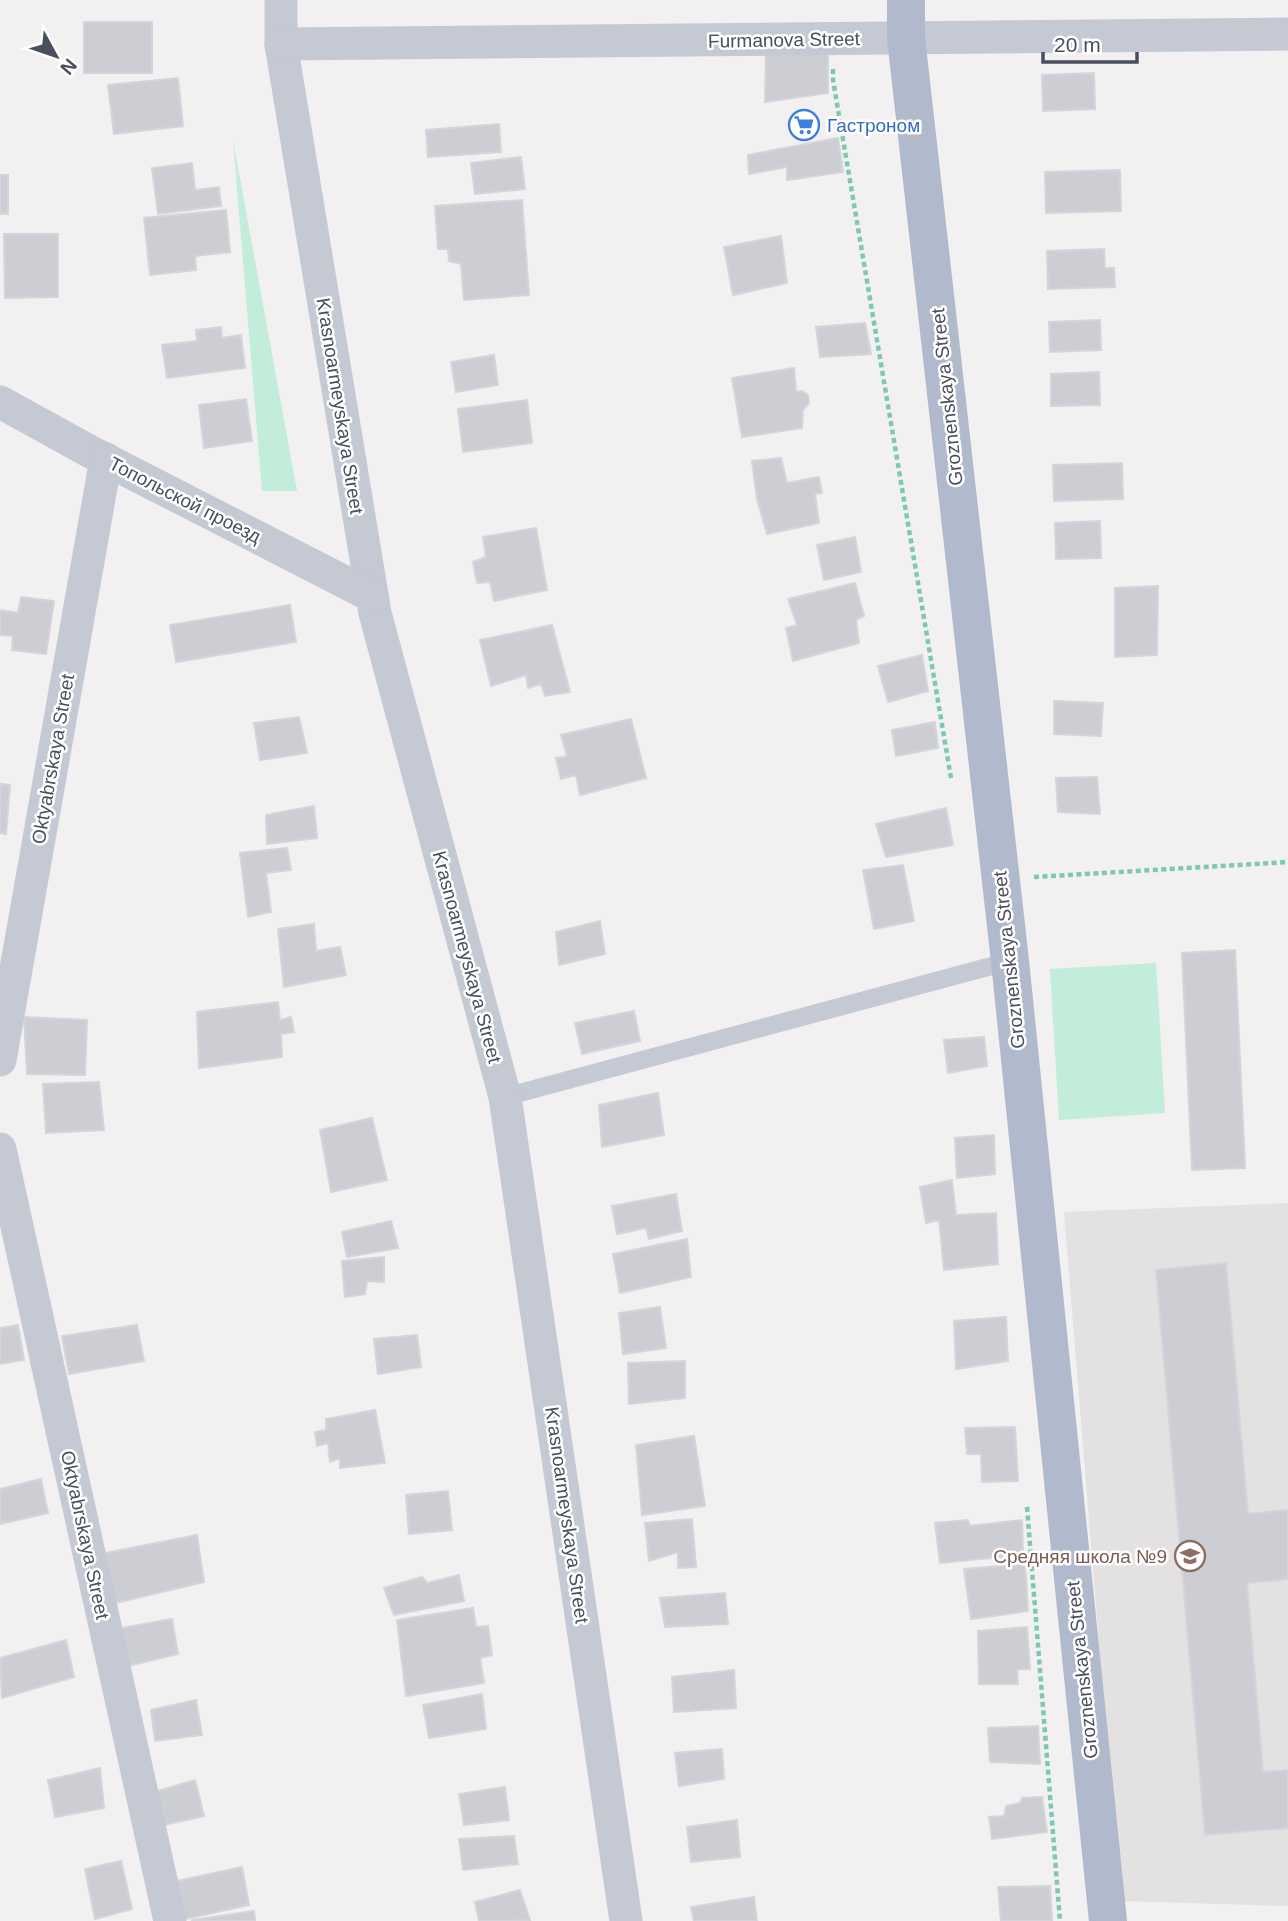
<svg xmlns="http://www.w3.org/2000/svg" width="1288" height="1921" font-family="Helvetica,sans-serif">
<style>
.education{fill:#e3e1e1}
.green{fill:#c1edda}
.building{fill:#cdced4;stroke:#d4d5db;stroke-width:2}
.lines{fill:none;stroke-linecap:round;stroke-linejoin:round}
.path{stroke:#7bc9b1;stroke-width:4.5;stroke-dasharray:5 3.5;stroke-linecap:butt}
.service{stroke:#c4c9d4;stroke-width:18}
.minor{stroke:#c4c9d4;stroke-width:33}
.primary{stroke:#b1bacd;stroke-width:38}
.labels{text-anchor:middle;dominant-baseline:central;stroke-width:5;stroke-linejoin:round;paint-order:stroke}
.street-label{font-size:19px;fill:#494f5c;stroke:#fff}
.shop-label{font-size:19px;fill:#366cbe;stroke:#fff;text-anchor:start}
.education-label{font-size:19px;fill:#785e54;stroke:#fff;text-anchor:end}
</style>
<rect width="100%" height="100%" fill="#f2f0f0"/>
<path class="education" d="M1288 1203V1906L1120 1901 1064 1212Z"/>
<g class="green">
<path d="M233 140 297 491H262Z"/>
<path d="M1156 963 1165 1113 1059 1120 1050 969Z"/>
</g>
<g class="building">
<rect x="84" y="22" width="68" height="51"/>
<path d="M828 46V93L765 102 766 52Z"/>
<path d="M1094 73 1095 109 1043 111 1042 75Z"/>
<path d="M178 78 183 126 114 134 108 85Z"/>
<path d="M499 124 501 152 428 157 426 130Z"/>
<path d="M838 138 843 172 787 180V167L749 174 748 155Z"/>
<path d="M521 157 525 189 475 194 471 163Z"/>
<path d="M192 163 195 190 219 187 221 206 158 214 152 168Z"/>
<path d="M1120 170 1121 211 1046 213 1045 172Z"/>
<rect x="0" y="175" width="8" height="39"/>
<path d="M522 200 529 295 464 300 461 264 449 261 448 249H438L435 206Z"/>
<path d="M226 210 230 252 195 256 196 270 150 275 144 218Z"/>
<path d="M4 234H58V297L5 298Z"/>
<path d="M781 236 787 283 733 295 724 247Z"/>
<path d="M1104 249 1105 268H1114L1115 287 1048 289 1047 251Z"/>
<path d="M1100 320 1101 350 1050 352 1049 322Z"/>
<path d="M865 323 871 354 820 357 816 327Z"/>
<path d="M221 327 222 338 241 335 245 368 167 378 162 345 197 341 196 330Z"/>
<path d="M494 355 498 385 456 392 451 362Z"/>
<path d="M794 368 796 392 802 391 808 395 809 403 803 410 802 428 742 437 732 378Z"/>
<path d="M1099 372 1100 405 1051 406V374Z"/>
<path d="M246 399 252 441 204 448 199 405Z"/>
<path d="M527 400 532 443 463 452 458 409Z"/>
<path d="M781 458 787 483 819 477 822 493 815 494 819 523 767 534 757 499 752 461Z"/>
<path d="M1122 463 1123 499 1054 501 1053 465Z"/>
<path d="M1100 521 1101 558 1056 559 1055 523Z"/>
<path d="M536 528 547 590 494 601 490 582 477 583 473 562 486 557 483 537Z"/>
<path d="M855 537 861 572 824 580 817 545Z"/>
<path d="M855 583 864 616 856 620 859 643 793 661 786 628 797 625 788 599Z"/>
<path d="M1158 586 1157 655 1115 657V588Z"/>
<path d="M21 597 54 601 46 654 12 650 13 636 0 635V610L18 613Z"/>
<path d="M290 605 296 642 176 662 170 625Z"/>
<path d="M552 625 570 692 545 696 541 684 528 688 526 675 491 686 480 640Z"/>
<path d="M922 655 928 691 888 702 878 666Z"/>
<path d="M1054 701 1103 703 1101 736 1054 734Z"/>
<path d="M299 717 307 753 260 760 254 723Z"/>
<path d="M631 719 646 778 580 795 576 775 561 779 556 758 567 756 561 735Z"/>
<path d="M935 722 938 748 896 756 892 730Z"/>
<path d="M1097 777 1100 814 1058 812 1056 778Z"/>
<path d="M0 784 10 785 6 834 0 833Z"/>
<path d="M314 806 317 838 267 844 266 815Z"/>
<path d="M946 808 953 845 886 857 876 824Z"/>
<path d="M287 848 291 870 266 873 271 912 248 917 240 853Z"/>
<path d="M903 865 914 921 874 929 863 870Z"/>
<path d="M600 921 605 954 559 965 556 932Z"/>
<path d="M314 924 316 951 340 947 346 975 284 987 278 929Z"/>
<path d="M1235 950 1245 1168 1192 1170 1182 953Z"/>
<path d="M278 1002 280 1020 291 1017 294 1032 281 1034 282 1057 199 1068 197 1012Z"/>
<path d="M634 1011 640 1041 582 1054 575 1023Z"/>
<path d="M24 1017 87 1020 85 1075 27 1074Z"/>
<path d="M984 1037 987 1066 948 1073 944 1040Z"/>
<path d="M99 1082 104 1130 46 1133 43 1084Z"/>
<path d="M658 1093 664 1135 602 1147 599 1105Z"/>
<path d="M372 1118 387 1180 331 1192 320 1130Z"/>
<path d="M994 1135 995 1174 957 1178 955 1138Z"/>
<path d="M952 1180 956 1215 996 1213 998 1264 944 1270 939 1220 926 1223 920 1187Z"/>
<path d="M676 1194 682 1231 649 1239 646 1228 617 1234 612 1206Z"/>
<path d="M391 1221 398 1248 347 1257 342 1232Z"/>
<path d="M687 1239 691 1277 620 1293 613 1254Z"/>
<path d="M384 1257V1282L367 1281 365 1294 345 1297 342 1261Z"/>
<path d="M1226 1263 1248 1514 1288 1510V1579L1247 1583 1263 1772 1288 1770V1828L1205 1835 1156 1270Z"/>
<path d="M660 1307 666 1348 623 1354 619 1313Z"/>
<path d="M1006 1317 1008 1361 956 1369 954 1321Z"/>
<path d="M18 1325 24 1360 0 1364V1328Z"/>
<path d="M137 1325 144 1361 69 1374 62 1336Z"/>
<path d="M417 1335 421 1367 378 1374 374 1339Z"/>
<path d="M685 1361V1398L629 1404 628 1363Z"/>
<path d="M375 1410 385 1463 340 1468V1458L330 1462 328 1443 317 1446 315 1432 326 1430V1419Z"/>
<path d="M1015 1427 1018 1481 982 1482 981 1454H967L965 1428Z"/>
<path d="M694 1436 705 1506 642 1515 636 1445Z"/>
<path d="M41 1479 48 1513 0 1524V1489Z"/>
<path d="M448 1491 452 1530 409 1534 406 1495Z"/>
<path d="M692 1519 696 1567 678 1568V1552L649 1561 645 1523Z"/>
<path d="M968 1520 970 1526 1022 1520 1023 1555 940 1563 935 1523Z"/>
<path d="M197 1535 204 1582 111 1604 105 1553Z"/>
<path d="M1025 1564 1028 1611 971 1619 964 1569Z"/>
<path d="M459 1575 464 1601 394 1615 384 1588 422 1577 427 1583Z"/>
<path d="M725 1593 728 1624 665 1627 660 1598Z"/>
<path d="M473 1608 476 1627 488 1626 492 1655 480 1658 484 1683 406 1696 397 1620Z"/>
<path d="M172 1619 178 1654 123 1667 116 1629Z"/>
<path d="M1027 1627 1030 1669H1017L1018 1684H979L978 1631Z"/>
<path d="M66 1640 74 1677 2 1698 0 1658Z"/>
<path d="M734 1670 736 1708 674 1712 672 1677Z"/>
<path d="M482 1694 486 1729 429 1738 423 1705Z"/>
<path d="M196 1700 202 1735 155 1741 151 1710Z"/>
<path d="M1038 1726 1040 1764 990 1762 988 1728Z"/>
<path d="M722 1749 724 1779 679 1786 675 1753Z"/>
<path d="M100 1768 104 1808 55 1817 48 1780Z"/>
<path d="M195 1780 204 1816 159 1826 154 1792Z"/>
<path d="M505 1787 509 1820 464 1825 459 1794Z"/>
<path d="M1042 1797 1047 1832 992 1839 989 1817 1004 1816 1006 1806 1020 1803 1022 1798Z"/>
<path d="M737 1820 740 1857 691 1862 687 1827Z"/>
<path d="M514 1836 518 1864 463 1870 459 1839Z"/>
<path d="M121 1861 132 1909 95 1919 85 1869Z"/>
<path d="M242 1867 249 1905 185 1919 177 1881Z"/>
<path d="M1050 1886 1052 1921H1001L998 1887Z"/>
<path d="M520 1890 530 1920 479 1921 475 1902Z"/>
<path d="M754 1897 757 1921H694L691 1907Z"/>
<path d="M254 1911 255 1921H192V1920Z"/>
</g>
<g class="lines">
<g class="path">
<path d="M833 69V80L951 778"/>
<path d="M1034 877 1288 862"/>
<path d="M1027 1507 1060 1921"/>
</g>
<path class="service" d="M505 1097 1010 961"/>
<g class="minor">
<path d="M281 0V44L375 613 505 1097 626 1921"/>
<path d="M281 44 1288 34"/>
<path d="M0 402 89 451 372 596"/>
<path d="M0 1060 106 459"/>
<path d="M0 1149 170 1921"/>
</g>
<path class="primary" d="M906 0V38L1010 961 1108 1921"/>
</g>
<defs>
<g id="supermarket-ring" transform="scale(1.575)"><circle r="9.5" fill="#fff" stroke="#3f7fe0" stroke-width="1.5"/><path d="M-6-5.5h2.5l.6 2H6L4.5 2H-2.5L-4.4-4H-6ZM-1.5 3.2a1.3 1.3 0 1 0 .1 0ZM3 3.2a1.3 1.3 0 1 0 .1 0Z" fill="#3f7fe0"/></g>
<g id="school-ring" transform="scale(1.575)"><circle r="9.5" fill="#fff" stroke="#8d6e63" stroke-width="1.5"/><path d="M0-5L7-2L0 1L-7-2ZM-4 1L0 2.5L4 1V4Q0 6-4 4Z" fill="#8d6e63"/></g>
</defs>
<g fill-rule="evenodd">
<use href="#supermarket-ring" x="804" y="125"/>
<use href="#school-ring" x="1190" y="1556"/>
</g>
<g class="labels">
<g class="street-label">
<text transform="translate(784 40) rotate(-1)">Furmanova Street</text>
<text transform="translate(947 397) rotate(-96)">Groznenskaya Street</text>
<text transform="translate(340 406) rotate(81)">Krasnoarmeyskaya Street</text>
<text transform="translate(185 500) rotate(27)">Топольской проезд</text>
<text transform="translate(53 759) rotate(-80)">Oktyabrskaya Street</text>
<text transform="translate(467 957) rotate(75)">Krasnoarmeyskaya Street</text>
<text transform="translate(1009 960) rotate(-96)">Groznenskaya Street</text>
<text transform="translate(567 1515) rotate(82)">Krasnoarmeyskaya Street</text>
<text transform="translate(85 1535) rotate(78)">Oktyabrskaya Street</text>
<text transform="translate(1082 1670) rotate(-96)">Groznenskaya Street</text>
</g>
<g class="shop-label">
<text x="827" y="125">Гастроном</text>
</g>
<g class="education-label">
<text x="1167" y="1556">Средняя школа №9</text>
</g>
</g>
<g transform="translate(56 56) rotate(130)" stroke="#ffffff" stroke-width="5" paint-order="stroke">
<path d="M0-5L12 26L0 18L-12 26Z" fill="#494f5c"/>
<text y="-10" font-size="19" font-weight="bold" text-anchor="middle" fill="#494f5c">N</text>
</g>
<path d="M1043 52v10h94v-10" fill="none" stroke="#494f5c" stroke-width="3.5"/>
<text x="1054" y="52" font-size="21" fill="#494f5c" stroke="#ffffff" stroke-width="5" paint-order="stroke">20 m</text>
</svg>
